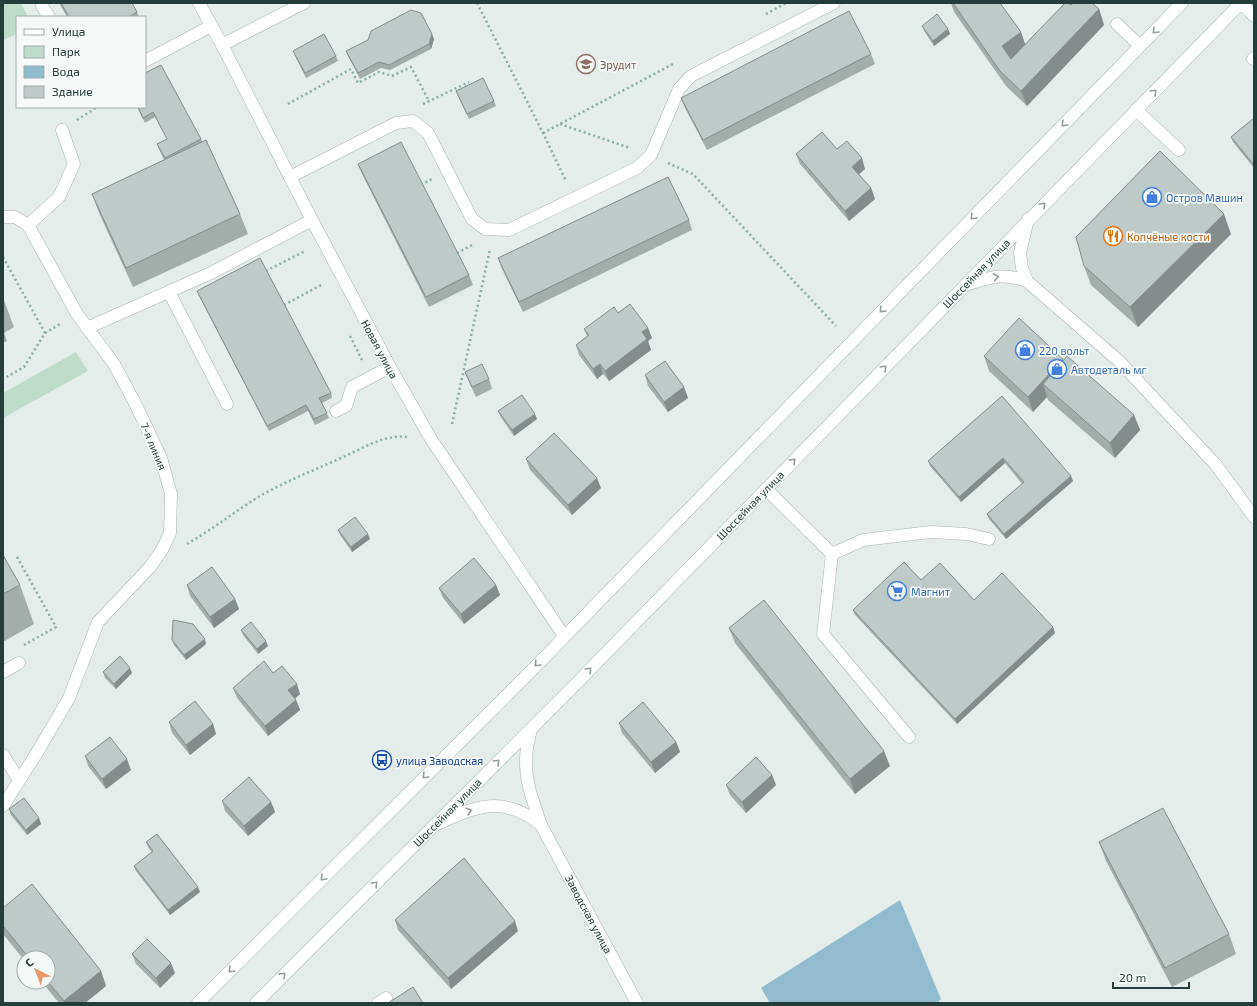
<svg xmlns="http://www.w3.org/2000/svg" width="1257" height="1006" font-family="'Exo 2',sans-serif">
<style>
.green{fill:#bfdccb}
.water{fill:#91bccd}
.lines{fill:none;stroke-linecap:round;stroke-linejoin:round}
.lane-casing{stroke:#a7b5b2;stroke-width:13}
.street-casing{stroke:#a7b5b2;stroke-width:13}
.secondary-casing{stroke:#a1b5b0;stroke-width:13}
.path{stroke:#87aea7;stroke-width:2.5;stroke-dasharray:2 3;stroke-linecap:butt}
.lane{stroke:#fff;stroke-width:12}
.street{stroke:#fff;stroke-width:12}
.secondary{stroke:#fff;stroke-width:12}
.wall{fill:#a3aeab}
.shaded-wall{fill:#848d8b}
.building{fill:#bdcac7;stroke:#848d8b}
.oneway{stroke:#929e9c}
.labels{text-anchor:middle;dominant-baseline:central;stroke-width:3.5;stroke-linejoin:round;paint-order:stroke}
.education-label{font-size:11px;fill:#785e54;stroke:#f5f9f8;text-anchor:start}
.shop-label{font-size:11px;fill:#366cbe;stroke:#f5f9f8;text-anchor:start}
.food-label{font-size:11px;fill:#c56008;stroke:#f5f9f8;text-anchor:start}
.street-label{font-size:11px;fill:#253d3a;stroke:#f5f9f8}
.transit-label{font-size:11px;fill:#164399;stroke:#f5f9f8;text-anchor:start}
</style>
<rect width="100%" height="100%" fill="#e4edea"/>
<g class="green">
<path d="M3 3H21L28 17H17V34L3 40Z"/>
<path d="M76 352 88 371 3 418V393Z"/>
</g>
<path class="water" d="M900 900 941 999 937 1003H770L761 988Z"/>
<g class="lines">
<g class="lane-casing">
<g id="lane">
<path d="M1241 3 1254 16"/>
<path d="M42 6 49 17"/>
<path d="M1117 24 1140 46"/>
<path d="M1253 59 1254 58"/>
<path d="M145 61 211 26"/>
<path d="M1136 110 1179 150"/>
<path d="M290 177 396 123 413 121 428 133 472 219 485 229 509 230 637 168 651 155 679 89 691 76 834 3"/>
<path d="M3 217H15L28 225 77 314 114 364"/>
<path d="M28 225 59 197 74 164 62 130"/>
<path d="M1027 281 1022 268 1020 253 1028 219"/>
<path d="M965 285C990 278 1000 272 1027 281L1120 362 1216 465 1254 517"/>
<path d="M169 292 227 404"/>
<path d="M87 328 211 273 312 220"/>
<path d="M336 411 346 406 352 387 390 367"/>
<path d="M766 489 832 554 863 540 931 532 966 534 989 539"/>
<path d="M832 554 823 634 909 737"/>
<path d="M3 672 19 663"/>
<path d="M378 1003 386 998"/>
</g>
</g>
<g class="street-casing">
<g id="street">
<path d="M199 3 222 45 312 220 390 367 431 439 564 636"/>
<path d="M222 45 304 3"/>
<path d="M531 729C529 739 526 749 526 759 525 783 534 803 541 825L637 1003"/>
<path d="M3 755 19 780"/>
<path d="M3 806 38 751 69 698 98 622 150 567 162 550 170 533 171 494 161 458 135 403 114 364"/>
<path d="M435 825C476 806 503 794 541 825"/>
</g>
</g>
<g class="secondary-casing">
<g id="secondary">
<path d="M198 1003 535 667 1182 3"/>
<path d="M256 1003 564 696 1241 3"/>
</g>
</g>
<g class="path">
<path d="M477 3 543 133 566 181"/>
<path d="M766 14 786 3"/>
<path d="M288 104 351 69 358 83 379 72 392 76 411 67 429 101"/>
<path d="M423 104 469 82"/>
<path d="M77 120 97 107"/>
<path d="M560 124 630 148"/>
<path d="M543 133 675 63"/>
<path d="M668 163 693 174 836 326"/>
<path d="M421 185 432 179"/>
<path d="M457 253 474 244"/>
<path d="M3 257 45 333 24 367 3 379"/>
<path d="M266 271 305 251"/>
<path d="M284 305 323 284"/>
<path d="M45 333 62 323"/>
<path d="M350 336 362 360"/>
<path d="M452 424 490 249"/>
<path d="M187 544C211 530 232 514 255 499 283 482 313 471 343 457 364 448 384 434 408 437"/>
<path d="M17 557 56 627 24 645"/>
</g>
<use href="#lane" class="lane"/>
<use href="#street" class="street"/>
<use href="#secondary" class="secondary"/>
</g>
<g class="wall">
<path d="M59 3H132L137 12 139 17H67Z"/>
<path d="M951 3H1001H1000L1021 32 1025 44 1071 5 1099 9 1104 25 1027 106 1006 86 954 12Z"/>
<path d="M922 26 948 29 950 34 934 46 924 31Z"/>
<path d="M434 39 431 49 390 70 381 68 360 79 348 56 346 51Z"/>
<path d="M293 51 336 56 338 61 306 78 295 56Z"/>
<path d="M871 54 875 64 707 150 685 108 681 98Z"/>
<path d="M456 91 494 101 496 106 469 119Z"/>
<path d="M137 107H145L201 139 240 214 248 234 133 287 99 213 92 194 164 160 159 149 157 144 167 139 155 117 145 123Z"/>
<path d="M1254 118V168L1233 142 1231 137Z"/>
<path d="M837 149 865 169 859 174 871 188 875 199 849 221 800 164 796 154Z"/>
<path d="M358 164 469 275 473 285 429 307 362 174Z"/>
<path d="M689 220 692 230 523 312 502 269 498 258Z"/>
<path d="M1231 234 1138 327 1091 285 1084 266Z"/>
<path d="M197 291 331 393 332 398 322 403 329 418 315 425 308 411 269 431 199 296Z"/>
<path d="M3 298 14 327 4 333 7 341 3 343Z"/>
<path d="M618 313 648 328 652 338 648 341 651 350 609 381 603 374 597 379 579 355 576 345 587 336 584 329Z"/>
<path d="M984 356 1063 361 1134 415 1140 430 1115 458 1048 400 1047 397 1033 412 989 371Z"/>
<path d="M465 372 489 379 492 389 476 397 469 382Z"/>
<path d="M645 375 684 387 688 398 668 412 648 386Z"/>
<path d="M1002 396 1073 481 1006 539 989 519 987 514 1022 484 1005 463 961 502 930 466 928 461Z"/>
<path d="M498 411 537 419 514 436 500 416Z"/>
<path d="M526 459 601 488 572 515 530 470Z"/>
<path d="M338 530 370 539 352 552 340 535Z"/>
<path d="M3 555 20 585 34 624 3 642Z"/>
<path d="M187 585 235 599 239 609 214 628 190 596Z"/>
<path d="M496 585 500 595 464 624 443 598 439 588Z"/>
<path d="M974 600 1053 627 1055 633 957 724 855 615 853 610Z"/>
<path d="M729 628 890 766 855 794 735 643Z"/>
<path d="M241 630 268 646 258 654 243 635Z"/>
<path d="M172 640 206 644 186 660 174 645Z"/>
<path d="M103 672 132 673 116 689 105 678Z"/>
<path d="M273 673 300 694 295 699 296 700 300 710 268 736 237 698 233 688Z"/>
<path d="M169 722 213 724 216 734 190 755 172 733Z"/>
<path d="M619 723 676 742 680 752 655 773 622 733Z"/>
<path d="M85 756 131 770 106 789 88 766Z"/>
<path d="M772 775 776 785 746 813 730 795 726 785Z"/>
<path d="M222 801 271 802 275 812 248 836 225 811Z"/>
<path d="M9 809 39 818 41 824 27 835 11 815Z"/>
<path d="M146 842 200 892 170 915 136 871 134 866 152 852 148 847Z"/>
<path d="M1099 842 1229 934 1236 954 1172 987 1106 861Z"/>
<path d="M3 908 101 971 106 986 85 1003H59L42 982H48V958H24V960L3 934Z"/>
<path d="M395 920 518 931 451 989 398 930Z"/>
<path d="M132 954 175 973 160 988 136 964Z"/>
</g>
<g class="shaded-wall">
<path d="M1099 9 1104 25 1027 106 1021 91Z"/>
<path d="M948 29 950 34 934 46 933 41Z"/>
<path d="M1021 32 1026 47 1007 61 1002 46Z"/>
<path d="M432 34 434 39 431 49 429 44Z"/>
<path d="M862 158 865 169 856 177 852 167Z"/>
<path d="M871 188 875 199 849 221 845 211Z"/>
<path d="M1224 214 1231 234 1138 327 1130 307Z"/>
<path d="M648 328 652 338 648 341 651 350 609 381 605 371 642 332Z"/>
<path d="M1063 359 1068 374 1043 384 1047 397 1033 412 1028 397Z"/>
<path d="M600 364 603 374 597 379 593 369Z"/>
<path d="M684 387 688 398 668 412 664 402Z"/>
<path d="M535 414 537 419 514 436 512 430Z"/>
<path d="M1134 415 1140 430 1115 458 1110 443Z"/>
<path d="M1003 458 1005 463 961 502 959 497Z"/>
<path d="M1071 476 1073 481 1006 539 1004 534Z"/>
<path d="M597 478 601 488 572 515 568 505Z"/>
<path d="M368 534 370 539 352 552 351 547Z"/>
<path d="M496 585 500 595 464 624 461 614Z"/>
<path d="M235 599 239 609 214 628 210 617Z"/>
<path d="M1053 627 1055 633 957 724 955 719Z"/>
<path d="M205 639 206 644 186 660 184 655Z"/>
<path d="M266 641 268 646 258 654 257 649Z"/>
<path d="M130 668 132 673 116 689 114 684Z"/>
<path d="M297 684 300 694 292 701 288 690Z"/>
<path d="M296 700 300 710 268 736 265 726Z"/>
<path d="M213 724 216 734 190 755 186 745Z"/>
<path d="M676 742 680 752 655 773 651 762Z"/>
<path d="M884 751 890 766 855 794 850 779Z"/>
<path d="M127 759 131 770 106 789 102 779Z"/>
<path d="M772 775 776 785 746 813 742 802Z"/>
<path d="M271 802 275 812 248 836 244 826Z"/>
<path d="M39 818 41 824 27 835 26 830Z"/>
<path d="M198 887 200 892 170 915 168 910Z"/>
<path d="M515 921 518 931 451 989 448 978Z"/>
<path d="M171 963 175 973 160 988 156 978Z"/>
<path d="M101 971 106 986 85 1003H64V1001Z"/>
</g>
<g class="building">
<path d="M61 3H132L137 12 129 17H69Z"/>
<path d="M953 3H1000L1021 32 1002 46 1011 59 1065 3H1068L1071 5 1073 3H1092L1099 9 1021 91 1000 71Z"/>
<path d="M411 10 421 13 432 34 429 44 389 65 379 62 358 73 346 51 368 40 371 31Z"/>
<path d="M849 11 871 54 703 140 681 98Z"/>
<path d="M937 14 948 29 933 41 922 26Z"/>
<path d="M324 34 336 56 305 73 293 51Z"/>
<path d="M161 65 201 139 165 158 157 144 167 139 153 112 143 118 138 107H145V73Z"/>
<path d="M483 78 494 101 467 114 456 91Z"/>
<path d="M1254 118V165L1231 137Z"/>
<path d="M822 132 837 149 847 141 862 158 852 167 871 188 845 211 796 154Z"/>
<path d="M206 140 240 214 126 268 92 194Z"/>
<path d="M401 142 469 275 426 297 358 164Z"/>
<path d="M1160 151 1224 214 1130 307 1084 266 1076 237Z"/>
<path d="M668 177 689 220 519 302 498 258Z"/>
<path d="M260 258 331 393 319 398 327 413 314 419 306 405 267 426 197 291Z"/>
<path d="M630 304 648 328 642 332 647 339 605 371 600 364 593 369 576 345 589 335 584 329 614 307 618 313Z"/>
<path d="M1019 318 1063 359 1028 397 984 356Z"/>
<path d="M1067 356 1134 415 1110 443 1043 384Z"/>
<path d="M665 361 684 387 664 402 645 375Z"/>
<path d="M482 364 489 379 472 387 465 372Z"/>
<path d="M522 395 535 414 512 430 498 411Z"/>
<path d="M1002 396 1071 476 1004 534 987 514 1024 482 1003 458 959 497 928 461Z"/>
<path d="M554 433 597 478 568 505 526 459Z"/>
<path d="M355 517 368 534 351 547 338 530Z"/>
<path d="M3 555 20 585 3 594Z"/>
<path d="M474 558 496 585 461 614 439 588Z"/>
<path d="M904 562 921 580 940 563 974 600 1002 573 1053 627 955 719 853 610Z"/>
<path d="M212 567 235 599 210 617 187 585Z"/>
<path d="M764 600 884 751 850 779 729 628Z"/>
<path d="M173 620 193 624 205 639 184 655 172 640Z"/>
<path d="M251 622 266 641 257 649 241 630Z"/>
<path d="M120 656 130 668 114 684 103 672Z"/>
<path d="M264 661 273 673 282 666 297 684 288 690 296 700 265 726 233 688Z"/>
<path d="M195 701 213 724 186 745 169 722Z"/>
<path d="M643 702 676 742 651 762 619 723Z"/>
<path d="M110 737 127 759 102 779 85 756Z"/>
<path d="M756 757 772 775 742 802 726 785Z"/>
<path d="M249 777 271 802 244 826 222 801Z"/>
<path d="M24 798 39 818 26 830 9 809Z"/>
<path d="M1163 808 1229 934 1165 968 1099 842Z"/>
<path d="M157 834 198 887 168 910 134 866 153 851 146 842Z"/>
<path d="M464 858 515 921 448 978 395 920Z"/>
<path d="M32 884 101 971 64 1001 48 982V958H29L3 926V908Z"/>
<path d="M147 939 171 963 156 978 132 954Z"/>
<path d="M413 987 423 1003H388Z"/>
</g>
<defs><path id="oneway-chevron" d="M-2-3.5L2.5 0L-2 3.5" fill="none" stroke-width="1.6" stroke-linecap="round" stroke-linejoin="round"/></defs>
<g class="oneway">
<use href="#oneway-chevron" transform="translate(1155 31) rotate(134)"/>
<use href="#oneway-chevron" transform="translate(1154 92) rotate(-46)"/>
<use href="#oneway-chevron" transform="translate(1064 124) rotate(134)"/>
<use href="#oneway-chevron" transform="translate(1043 205) rotate(-45)"/>
<use href="#oneway-chevron" transform="translate(973 217) rotate(134)"/>
<use href="#oneway-chevron" transform="translate(996 277) rotate(-11)"/>
<use href="#oneway-chevron" transform="translate(882 310) rotate(134)"/>
<use href="#oneway-chevron" transform="translate(884 368) rotate(-46)"/>
<use href="#oneway-chevron" transform="translate(793 461) rotate(-46)"/>
<use href="#oneway-chevron" transform="translate(537 664) rotate(133)"/>
<use href="#oneway-chevron" transform="translate(589 670) rotate(-46)"/>
<use href="#oneway-chevron" transform="translate(497 762) rotate(-45)"/>
<use href="#oneway-chevron" transform="translate(425 776) rotate(135)"/>
<use href="#oneway-chevron" transform="translate(469 811) rotate(-15)"/>
<use href="#oneway-chevron" transform="translate(323 878) rotate(135)"/>
<use href="#oneway-chevron" transform="translate(375 884) rotate(-45)"/>
<use href="#oneway-chevron" transform="translate(231 970) rotate(135)"/>
<use href="#oneway-chevron" transform="translate(283 975) rotate(-45)"/>
</g>
<defs>
<g id="school-ring" transform="scale(1)"><circle r="9.5" fill="#f5f9f8" stroke="#8d6e63" stroke-width="1.5"/><path d="M0-5L7-2L0 1L-7-2ZM-4 1L0 2.5L4 1V4Q0 6-4 4Z" fill="#8d6e63"/></g>
<g id="shop-ring" transform="scale(1)"><circle r="9.5" fill="#f5f9f8" stroke="#3f7fe0" stroke-width="1.5"/><path d="M-5-2.5h2.3a2.7 3.5 0 0 1 5.4 0H5L5.5 6h-11ZM-1.5-2.5h3a1.5 2.3 0 0 0-3 0Z" fill="#3f7fe0"/></g>
<g id="restaurant-ring" transform="scale(1)"><circle r="9.5" fill="#f5f9f8" stroke="#e8710a" stroke-width="1.5"/><path d="M-5-6h1v4h1v-4h1v4h1v-4h1v5L-1.5 .5V6h-2V.5L-5-1ZM5-6V6H3V1.5H1.5Q1.5-4 5-6Z" fill="#e8710a"/></g>
<g id="supermarket-ring" transform="scale(1)"><circle r="9.5" fill="#f5f9f8" stroke="#3f7fe0" stroke-width="1.5"/><path d="M-6-5.5h2.5l.6 2H6L4.5 2H-2.5L-4.4-4H-6ZM-1.5 3.2a1.3 1.3 0 1 0 .1 0ZM3 3.2a1.3 1.3 0 1 0 .1 0Z" fill="#3f7fe0"/></g>
<g id="bus-ring" transform="scale(1)"><circle r="9.5" fill="#f5f9f8" stroke="#1a4fb4" stroke-width="1.5"/><path d="M-5-6H5V4H4V6H2V4H-2V6H-4V4H-5ZM-3.5-4V0h7V-4ZM-3.5 1.2v1.5H-2V1.2ZM2 1.2v1.5H3.5V1.2Z" fill="#1a4fb4"/></g>
</defs>
<g fill-rule="evenodd">
<use href="#school-ring" x="586" y="64"/>
<use href="#shop-ring" x="1152" y="197"/>
<use href="#restaurant-ring" x="1113" y="236"/>
<use href="#shop-ring" x="1025" y="350"/>
<use href="#shop-ring" x="1057" y="369"/>
<use href="#supermarket-ring" x="897" y="591"/>
<use href="#bus-ring" x="382" y="760"/>
</g>
<g class="labels">
<g class="education-label">
<text x="600" y="64">Эрудит</text>
</g>
<g class="shop-label">
<text x="1166" y="197">Остров Машин</text>
<text x="1039" y="350">220 вольт</text>
<text x="1071" y="369">Автодеталь мг</text>
<text x="911" y="591">Магнит</text>
</g>
<g class="food-label">
<text x="1127" y="236">Копчёные кости</text>
</g>
<g class="street-label">
<text transform="translate(976 273) rotate(-46)">Шоссейная улица</text>
<text transform="translate(380 349) rotate(62)">Новая улица</text>
<text transform="translate(154 446) rotate(67)">7-я линия</text>
<text transform="translate(750 505) rotate(-46)">Шоссейная улица</text>
<text transform="translate(447 812) rotate(-45)">Шоссейная улица</text>
<text transform="translate(589 914) rotate(62)">Заводская улица</text>
</g>
<g class="transit-label">
<text x="396" y="760">улица Заводская</text>
</g>
</g>
<rect width="1257" height="1006" fill="none" stroke="#253d3a" stroke-width="8"/>
<rect x="16" y="16" width="130" height="92" fill="#f5f9f8" stroke="#a2aeac"/>
<rect x="24" y="29" width="20" height="6" fill="#ffffff" stroke="#a2aeac"/>
<text x="52" y="36" font-size="12" fill="#253d3a">Улица</text>
<rect x="24" y="46" width="20" height="12" fill="#bfdccb" stroke="#a2aeac"/>
<text x="52" y="56" font-size="12" fill="#253d3a">Парк</text>
<rect x="24" y="66" width="20" height="12" fill="#91bccd" stroke="#a2aeac"/>
<text x="52" y="76" font-size="12" fill="#253d3a">Вода</text>
<rect x="24" y="86" width="20" height="12" fill="#bdcac7" stroke="#a2aeac"/>
<text x="52" y="96" font-size="12" fill="#253d3a">Здание</text>
<g transform="translate(36 970) rotate(318)"><circle r="19" fill="#f5f9f8" stroke="#a2aeac"/>
<path d="M0-3L7 15L0 10L-7 15Z" fill="#e89867"/>
<text y="-6" font-size="11" font-weight="bold" text-anchor="middle" fill="#253d3a">С</text>
</g>
<path d="M1113 982v6h76v-6" fill="none" stroke="#253d3a" stroke-width="2"/>
<text x="1119" y="982" font-size="12" fill="#253d3a" stroke="#f5f9f8" stroke-width="3" paint-order="stroke">20 m</text>
</svg>
